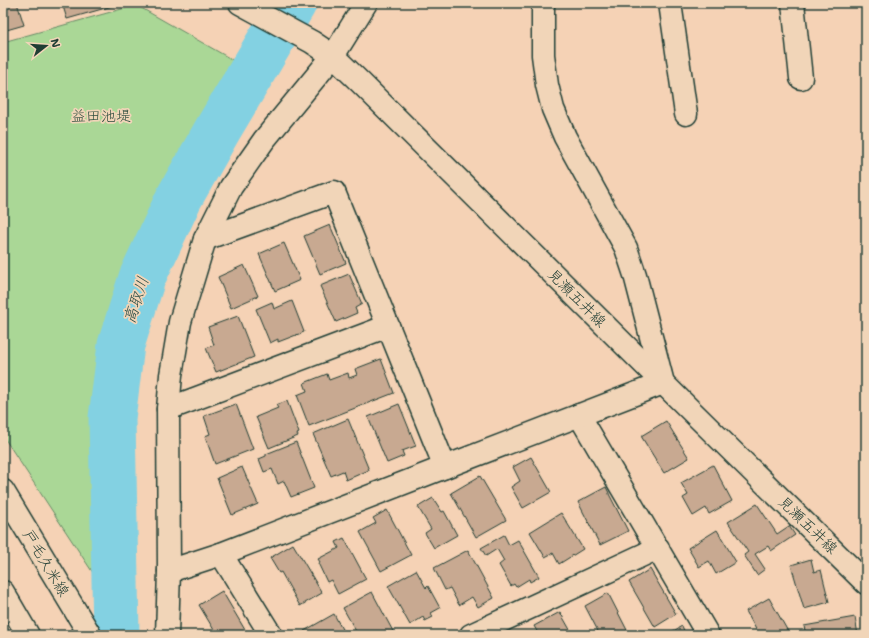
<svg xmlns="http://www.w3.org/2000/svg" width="869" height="638" font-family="'Shantell Sans','Klee One',sans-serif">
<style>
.green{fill:#aad796;stroke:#648a65}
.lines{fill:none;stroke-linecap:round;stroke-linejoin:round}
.river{stroke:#83d1e2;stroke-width:47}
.building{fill:#c8a991;stroke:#1f3d34}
.minor-casing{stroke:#1f3d34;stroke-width:25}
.tertiary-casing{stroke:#1f3d34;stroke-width:25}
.secondary-casing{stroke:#1f3d34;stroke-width:25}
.minor{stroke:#f1d5b8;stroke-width:22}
.tertiary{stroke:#f1d5b8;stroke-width:22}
.secondary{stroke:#f1d5b8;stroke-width:22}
.labels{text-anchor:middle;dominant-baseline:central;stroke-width:3.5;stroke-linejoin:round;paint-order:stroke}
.park-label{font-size:15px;fill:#2d4c3e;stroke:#f1d5b8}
.street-label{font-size:15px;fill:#1f3d34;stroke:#f1d5b8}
.water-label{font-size:16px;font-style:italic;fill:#294c45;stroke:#f1d5b8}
</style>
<rect width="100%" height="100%" fill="#f5d2b5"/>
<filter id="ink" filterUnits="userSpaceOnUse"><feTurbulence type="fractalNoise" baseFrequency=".025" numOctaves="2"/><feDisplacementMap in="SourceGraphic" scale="8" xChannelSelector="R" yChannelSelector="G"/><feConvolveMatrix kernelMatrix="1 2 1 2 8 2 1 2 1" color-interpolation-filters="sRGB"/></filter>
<g filter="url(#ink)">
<path class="green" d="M136 5 238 63 130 272 107 348 100 414 92 507 97 579 3 436V42Z"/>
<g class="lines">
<path class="river" d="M116 635 112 418 121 345 142 278 179 198 218 129 293 3"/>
</g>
<g class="building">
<path d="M3 3H17L24 25 3 31Z"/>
<path d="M62 3H116V5L67 19Z"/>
<path d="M330 225 346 263 320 274 304 236Z"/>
<path d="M284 243 300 280 275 291 259 254Z"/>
<path d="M244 265 258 296 231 308 218 277Z"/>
<path d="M349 274 362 304 355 308 357 313 336 322 320 286Z"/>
<path d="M292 301 304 332 278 342V339L270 343 256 309 272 302 274 309Z"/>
<path d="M238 316 254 357 216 372 206 348 214 345 208 327Z"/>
<path d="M381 359 394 393 309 426 297 395 307 391 304 383 327 374 329 380 348 373 349 378 357 375 355 369Z"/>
<path d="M287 401 299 433 297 434 298 436 269 448 256 417 278 408 276 405Z"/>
<path d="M236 404 253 449 215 464 205 436 210 434 204 416Z"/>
<path d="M399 404 416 446 402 451 404 456 387 463 368 417Z"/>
<path d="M348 419 369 470 346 480 343 471 331 476 313 434Z"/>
<path d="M666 421 689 458 664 473 641 436Z"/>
<path d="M296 442 314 488 291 497 284 481 278 484 272 469 264 472 259 459 266 456V454Z"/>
<path d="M531 457 551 492 523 508 511 487 520 481 513 467Z"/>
<path d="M713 465 732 501 709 514 706 508 693 516 683 498 688 495 681 483Z"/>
<path d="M242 467 258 504 232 515 217 478Z"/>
<path d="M480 476 506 520 476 537 451 493Z"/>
<path d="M606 487 609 493V494L628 531 600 545 578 502Z"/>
<path d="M433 498 442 512 444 511 457 535 434 548 425 533 431 529 418 507Z"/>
<path d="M757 504 777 534 789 526 795 535 771 551 768 546 755 554 765 569 757 575 744 555 748 552 728 522Z"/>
<path d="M387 510 411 555 381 571 360 532 376 523 373 518Z"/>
<path d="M561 513 583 549 559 564 553 553 545 557 530 532Z"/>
<path d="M717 530 736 562 716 574 709 561 699 567 688 548Z"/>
<path d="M504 535 509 545 518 540 539 577 530 582 529 579 516 587 514 584 511 586 499 565 504 561 497 549 486 556 481 548Z"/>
<path d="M344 538 366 579 338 594 331 580 327 582 318 563 320 562 318 559 339 548 336 542Z"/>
<path d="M293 544 322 593 300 606 281 572 279 573 270 558Z"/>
<path d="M468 550 494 598 478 607 472 597 459 605 450 588 445 590 434 568Z"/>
<path d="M811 559 814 572 821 570 829 602 804 609 791 565Z"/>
<path d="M650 569 676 614 655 627 629 582Z"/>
<path d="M416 570 426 588 428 586 440 608 431 613 433 617 425 621 423 617 410 625 388 586Z"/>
<path d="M222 591 248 635H217L199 605Z"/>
<path d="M372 592 395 635H358L343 608Z"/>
<path d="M608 593 628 632 621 635H589L598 631 585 606Z"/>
<path d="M769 598 790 635H759L746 611Z"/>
<path d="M560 612 573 635H539L534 626Z"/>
<path d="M334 614 345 635H303V634L305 632 304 631Z"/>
<path d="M855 617 858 635H806L804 626Z"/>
<path d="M682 626 686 635H666Z"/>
</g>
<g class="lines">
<g class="minor-casing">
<g id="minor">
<path d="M240 3 312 42 333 56"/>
<path d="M670 3 686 114"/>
<path d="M793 3 801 78"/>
<path d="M205 239 334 192 445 467"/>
<path d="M168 409 388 326"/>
<path d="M579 415 708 635"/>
<path d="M221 554 271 635"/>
<path d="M169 571 221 554 445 467 663 383 635 275 626 248 565 137 553 109 547 85 543 55V3"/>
<path d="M3 592 28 635"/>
<path d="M471 635 658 548"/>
</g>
</g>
<g class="tertiary-casing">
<path id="tertiary" d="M167 635 169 571 168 409 171 375 180 322 205 239 231 187 264 140 333 56"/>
</g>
<g class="secondary-casing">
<g id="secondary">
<path d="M366 3 333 56 361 83 663 383 866 583"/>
<path d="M3 491 90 635"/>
</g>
</g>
<use href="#minor" class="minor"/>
<use href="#tertiary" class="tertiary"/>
<use href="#secondary" class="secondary"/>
</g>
</g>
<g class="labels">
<g class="park-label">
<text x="101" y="116">益田池堤</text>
</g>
<g class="street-label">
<text transform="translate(577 298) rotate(45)">見瀬五井線</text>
<text transform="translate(808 525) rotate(44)">見瀬五井線</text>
<text transform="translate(46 563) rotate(59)">戸毛久米線</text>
</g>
<g class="water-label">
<text transform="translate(136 300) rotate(-72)">高取川</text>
</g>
</g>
<rect width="869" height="638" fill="none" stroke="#f1d5b8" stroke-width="16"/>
<rect x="8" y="8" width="853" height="622" fill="none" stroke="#1f3d34" stroke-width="1.5" filter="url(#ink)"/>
<g transform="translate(46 46) rotate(73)" stroke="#f1d5b8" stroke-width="3" paint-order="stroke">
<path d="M0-3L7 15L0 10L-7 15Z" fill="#1f3d34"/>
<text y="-6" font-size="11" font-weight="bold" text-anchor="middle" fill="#1f3d34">N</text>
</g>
</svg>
